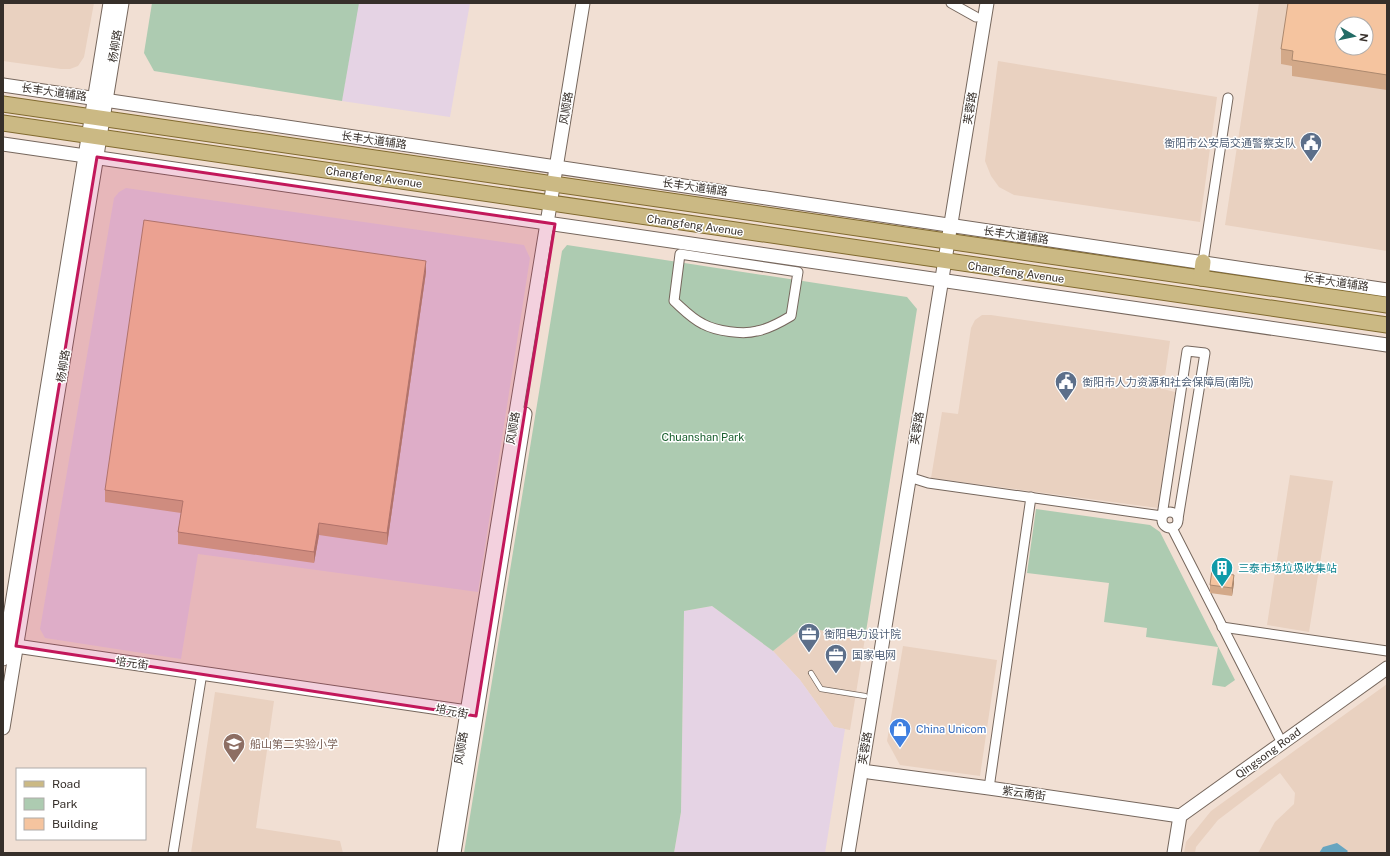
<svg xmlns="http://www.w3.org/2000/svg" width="1390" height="856" font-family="'Public Sans','Noto Sans SC',sans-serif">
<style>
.built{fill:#e9d1c0;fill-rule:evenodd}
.industrial{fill:#e5d3e4}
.green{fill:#adcbb1}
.water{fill:#67a5c0}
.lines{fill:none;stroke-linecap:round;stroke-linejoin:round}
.lane-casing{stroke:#76675d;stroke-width:6}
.street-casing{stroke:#76675d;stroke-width:11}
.secondary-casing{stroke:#76675d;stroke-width:15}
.primary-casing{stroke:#816a2f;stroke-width:17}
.lane{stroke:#fff;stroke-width:4.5}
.street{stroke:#fff;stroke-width:9}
.secondary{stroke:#fff;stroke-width:13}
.primary{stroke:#cbb984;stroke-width:15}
.wall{fill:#d3a989}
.shaded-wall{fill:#ac896f}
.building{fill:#f5c49f;stroke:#ac896f;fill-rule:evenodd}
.marked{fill:#c2185b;fill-opacity:0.2;stroke:#c2185b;stroke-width:3;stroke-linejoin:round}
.labels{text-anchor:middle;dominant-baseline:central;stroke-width:3;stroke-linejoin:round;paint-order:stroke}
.street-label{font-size:11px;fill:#362f2a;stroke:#fff}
.service-label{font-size:11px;fill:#4e5e75;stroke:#fff;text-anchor:start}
.park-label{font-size:11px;fill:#185e2d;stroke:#fff}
.culture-label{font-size:11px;fill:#0d838f;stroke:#fff;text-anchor:start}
.shop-label{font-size:11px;fill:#366cbe;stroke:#fff;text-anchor:start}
.education-label{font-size:11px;fill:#785e54;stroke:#fff;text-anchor:start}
</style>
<rect width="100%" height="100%" fill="#f1dfd3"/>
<g class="built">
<path d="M3 3H94L84 57 78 66 70 69H61L3 61Z"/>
<path d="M1259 3H1387V251L1225 225ZM1342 24H1366V48H1342Z"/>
<path d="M998 61 1217 97 1200 222 1014 195 999 187 991 176 985 161Z"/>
<path d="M982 315H991L1170 341 1163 389 1175 392 1158 508 931 478 942 412 958 414 971 328 975 320Z"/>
<path d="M1290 475 1333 481 1309 632 1267 625Z"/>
<path d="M803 627 865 638 850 730 834 727 800 680 773 651Z"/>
<path d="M903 646 997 660 980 776 900 765 887 741Z"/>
<path d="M1387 684V853H1258L1275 822 1294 804 1295 793 1280 773 1218 820 1196 847 1195 853H1184L1186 842 1211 811Z"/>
<path d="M215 692 274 701 256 828 340 841 343 853H191Z"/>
</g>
<g class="industrial">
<path d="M358 3H470L450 117 342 101Z"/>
<path d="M126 188 524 245 530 258 478 592 198 554 181 659 45 638 40 629 114 198 119 192Z"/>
<path d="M712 606 773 651 800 680 834 727 845 729 825 853H674L681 812 684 611Z"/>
</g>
<g class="green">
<path d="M152 3H359L342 101 154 71 144 53Z"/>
<path d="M567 245 907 297 917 309 865 638 803 627 773 651 712 606 684 611 681 812 674 853H464L562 251Z"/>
<path d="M1036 509 1150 525 1160 532 1235 680 1225 687 1212 685 1218 647 1146 637 1147 628 1104 622 1109 583 1027 573Z"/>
</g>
<path class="water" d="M1337 843 1348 851 1346 853H1319L1323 847Z"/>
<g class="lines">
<g class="lane-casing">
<path id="lane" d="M811 673 821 689 865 696"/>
</g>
<g class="street-casing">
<g id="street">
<path d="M951 3 976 17"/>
<path d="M680 254 798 272 791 316C781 322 769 329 757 331 743 335 716 331 703 324 691 318 683 309 674 301Z"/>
<path d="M1203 262 1228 98"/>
<path d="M909 477 928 483 1162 516 1187 351 1205 353 1178 519"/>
<circle cx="1170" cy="520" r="8"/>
<path d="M1172 528 1282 743"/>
<path d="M1222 627 1387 651"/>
<path d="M989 788 1031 497"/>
<path d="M173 853 202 673"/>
</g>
</g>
<g class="secondary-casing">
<g id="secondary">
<path d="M3 85 1387 290"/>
<path d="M3 144 1387 345"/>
<path d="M9 645 467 712 474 715"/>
<path d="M3 659 110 3"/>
<path d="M3 728 122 3"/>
<path d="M869 772 989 788 1180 816"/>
<path d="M444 853 583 3"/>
<path d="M454 853 525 414"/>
<path d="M848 853 987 3"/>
<path d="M1174 853 1180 816 1387 668"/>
</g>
</g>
<g class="primary-casing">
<g id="primary">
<path d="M3 104 1387 305"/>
<path d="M3 123 1387 325"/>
<path d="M1201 278 1203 262"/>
</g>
</g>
<use href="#lane" class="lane"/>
<use href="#street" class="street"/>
<use href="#secondary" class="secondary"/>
<use href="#primary" class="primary"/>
</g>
<g class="wall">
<path d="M1387 3V90L1292 76V66L1281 64V49Z"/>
<path d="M426 272 387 545 319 535 314 563 178 544V532L181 513 105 502V490Z"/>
<path d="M1227 574 1234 583 1232 596 1210 593V585Z"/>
</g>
<g class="shaded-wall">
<path d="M426 261V272L387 545V533Z"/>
<path d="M319 523V535L314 563V552Z"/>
<path d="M1234 575V583L1232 596V588Z"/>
</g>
<g class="building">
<path d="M1288 3H1387V75L1292 60 1293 51 1281 49ZM1342 24H1366V48H1342Z"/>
<path d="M144 220 426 261 387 533 319 523 314 552 178 532 183 501 105 490Z"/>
<path d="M1212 570 1227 572V574L1234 575 1232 588 1210 585Z"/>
</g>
<path class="marked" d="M97 157 555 224 476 716 16 646Z"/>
<defs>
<g id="civic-pin" transform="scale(1.15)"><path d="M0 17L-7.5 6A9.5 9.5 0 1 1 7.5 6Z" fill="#5c6f8a" stroke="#fff"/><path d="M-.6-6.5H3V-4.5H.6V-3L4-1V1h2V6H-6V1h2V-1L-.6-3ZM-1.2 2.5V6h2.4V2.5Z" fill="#fff"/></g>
<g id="building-pin" transform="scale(1.15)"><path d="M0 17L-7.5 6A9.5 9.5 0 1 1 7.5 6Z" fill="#0f9aa8" stroke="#fff"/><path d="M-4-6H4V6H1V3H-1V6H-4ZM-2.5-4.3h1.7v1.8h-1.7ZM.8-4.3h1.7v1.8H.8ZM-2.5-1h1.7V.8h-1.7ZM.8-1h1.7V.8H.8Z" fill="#fff"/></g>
<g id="office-pin" transform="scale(1.15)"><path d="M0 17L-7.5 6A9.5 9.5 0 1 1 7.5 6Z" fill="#5c6f8a" stroke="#fff"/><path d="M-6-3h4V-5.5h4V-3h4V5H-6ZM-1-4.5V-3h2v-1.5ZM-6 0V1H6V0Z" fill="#fff"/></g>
<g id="shop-pin" transform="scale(1.15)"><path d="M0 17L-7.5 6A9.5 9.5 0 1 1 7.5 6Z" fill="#3f7fe0" stroke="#fff"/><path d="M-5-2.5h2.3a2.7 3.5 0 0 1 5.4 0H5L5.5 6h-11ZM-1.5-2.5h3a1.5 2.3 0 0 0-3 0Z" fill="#fff"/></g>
<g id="school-pin" transform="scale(1.15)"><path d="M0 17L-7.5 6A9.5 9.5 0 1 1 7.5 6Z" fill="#8d6e63" stroke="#fff"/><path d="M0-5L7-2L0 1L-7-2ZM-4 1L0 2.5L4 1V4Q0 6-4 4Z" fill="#fff"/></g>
</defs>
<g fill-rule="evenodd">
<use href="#civic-pin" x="1311" y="143"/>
<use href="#civic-pin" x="1066" y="382"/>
<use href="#building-pin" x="1222" y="568"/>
<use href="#office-pin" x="809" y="634"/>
<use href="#office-pin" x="836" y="655"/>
<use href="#shop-pin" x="900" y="729"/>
<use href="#school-pin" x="234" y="744"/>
</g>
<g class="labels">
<g class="street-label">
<text transform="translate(115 46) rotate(-81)">杨柳路</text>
<text transform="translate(54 92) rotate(8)">长丰大道辅路</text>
<text transform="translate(566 108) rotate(-81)">风顺路</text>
<text transform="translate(970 108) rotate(-81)">芙蓉路</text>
<text transform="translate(374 140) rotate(8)">长丰大道辅路</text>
<text transform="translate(374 177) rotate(8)">Changfeng Avenue</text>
<text transform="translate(695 187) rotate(8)">长丰大道辅路</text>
<text transform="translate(695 225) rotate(8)">Changfeng Avenue</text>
<text transform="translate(1016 235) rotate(8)">长丰大道辅路</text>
<text transform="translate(1016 272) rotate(8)">Changfeng Avenue</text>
<text transform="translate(1336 282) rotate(8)">长丰大道辅路</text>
<text transform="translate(63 366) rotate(-81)">杨柳路</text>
<text transform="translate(513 428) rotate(-81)">风顺路</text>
<text transform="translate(917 428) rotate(-81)">芙蓉路</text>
<text transform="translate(132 663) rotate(8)">培元街</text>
<text transform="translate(452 711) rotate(11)">培元街</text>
<text transform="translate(461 748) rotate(-81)">风顺路</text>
<text transform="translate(865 748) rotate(-81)">芙蓉路</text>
<text transform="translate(1268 753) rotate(-36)">Qingsong Road</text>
<text transform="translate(1024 793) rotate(8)">紫云南街</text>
</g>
<g class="service-label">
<text x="1296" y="143" text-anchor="end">衡阳市公安局交通警察支队</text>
<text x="1082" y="382">衡阳市人力资源和社会保障局(南院)</text>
<text x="824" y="634">衡阳电力设计院</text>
<text x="852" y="655">国家电网</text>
</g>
<g class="park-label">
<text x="703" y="437">Chuanshan Park</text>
</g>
<g class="culture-label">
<text x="1238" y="568">三泰市场垃圾收集站</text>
</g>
<g class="shop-label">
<text x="916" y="729">China Unicom</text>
</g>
<g class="education-label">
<text x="250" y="744">船山第二实验小学</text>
</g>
</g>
<rect width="1390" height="856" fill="none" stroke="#362f2a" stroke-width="8"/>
<rect x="16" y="768" width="130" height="72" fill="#ffffff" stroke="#afacaa"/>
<rect x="24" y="781" width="20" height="6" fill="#cbb984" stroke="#afacaa"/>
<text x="52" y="788" font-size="12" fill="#362f2a">Road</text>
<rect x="24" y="798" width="20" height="12" fill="#adcbb1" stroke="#afacaa"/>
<text x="52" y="808" font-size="12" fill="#362f2a">Park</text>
<rect x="24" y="818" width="20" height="12" fill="#f5c49f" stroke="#afacaa"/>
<text x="52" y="828" font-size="12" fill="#362f2a">Building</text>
<g transform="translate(1354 36) rotate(99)"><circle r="19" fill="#ffffff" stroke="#afacaa"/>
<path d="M0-3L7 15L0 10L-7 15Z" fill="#226c66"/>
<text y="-6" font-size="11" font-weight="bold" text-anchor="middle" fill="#362f2a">N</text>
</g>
</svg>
